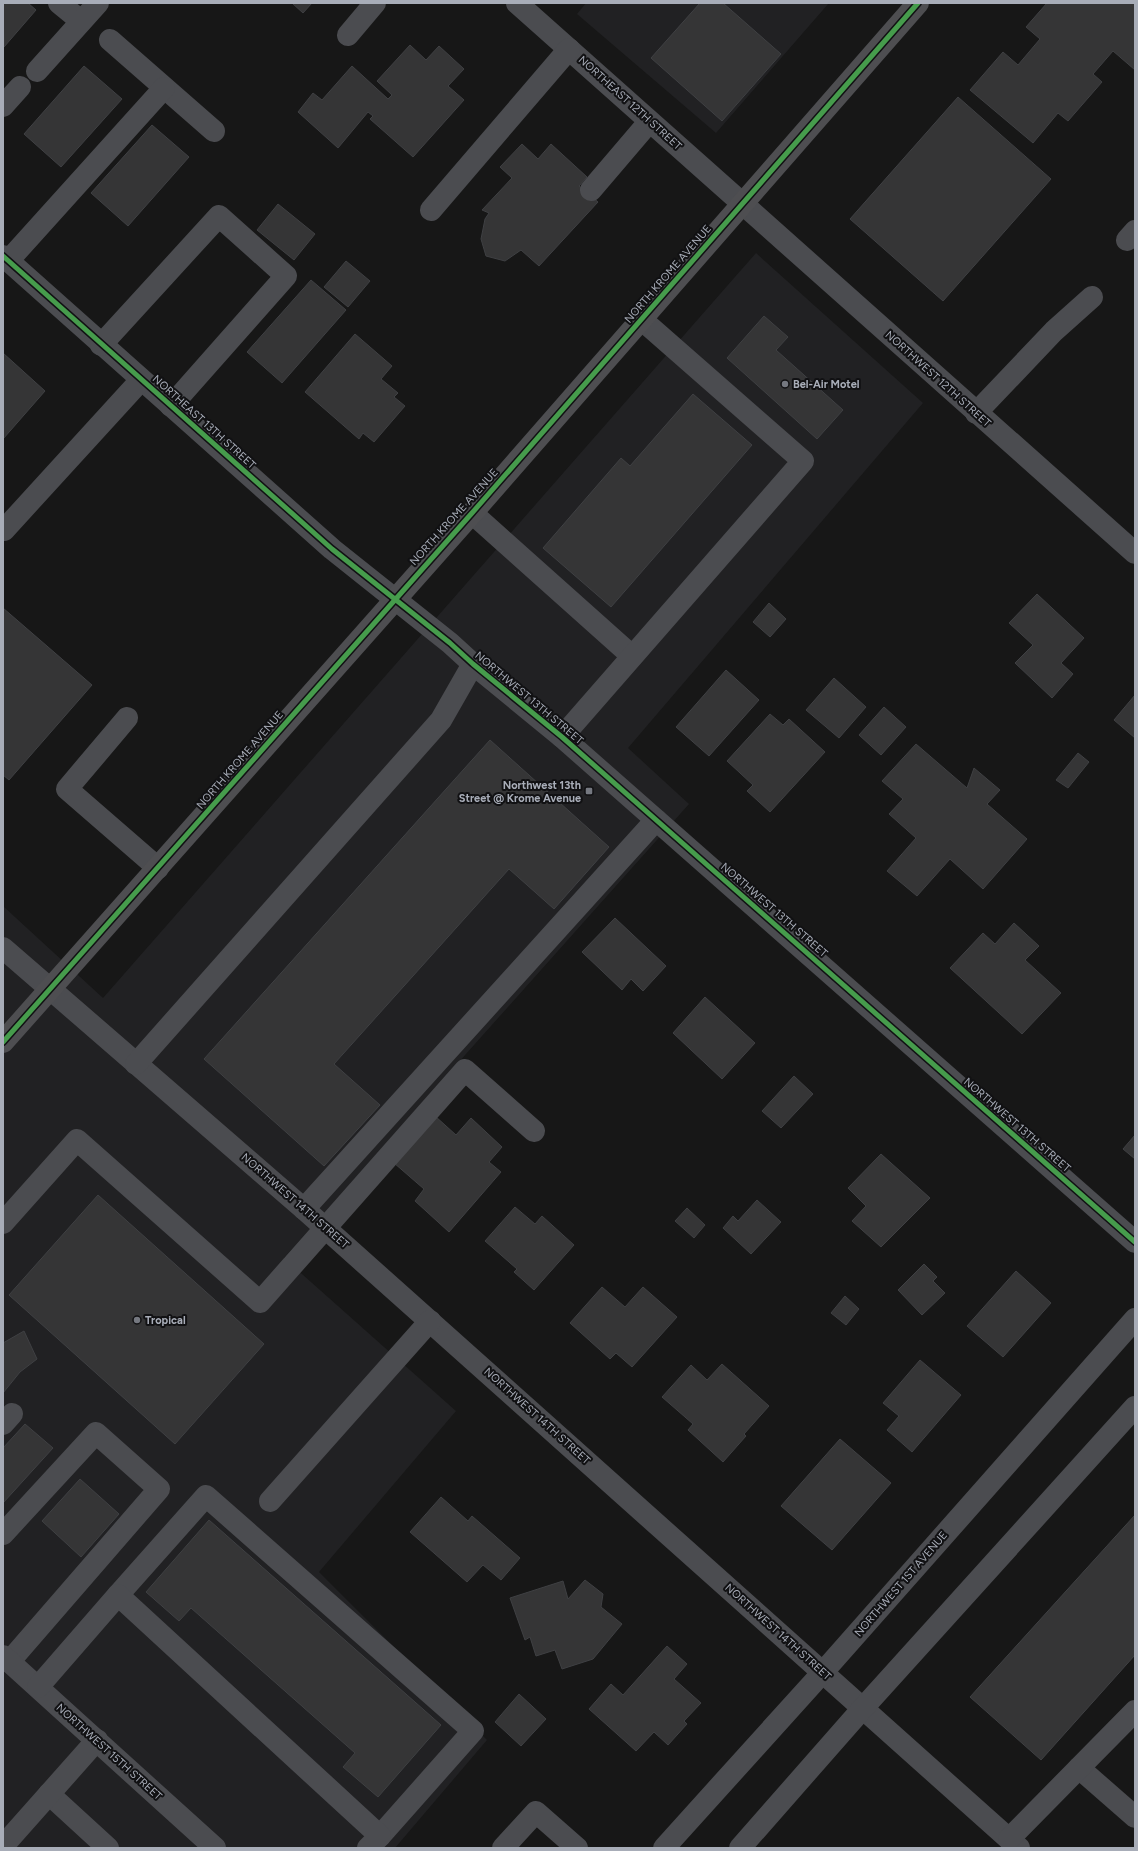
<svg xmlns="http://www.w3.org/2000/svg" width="1138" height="1851" font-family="Figtree,sans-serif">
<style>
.built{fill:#212123}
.building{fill:#353536;stroke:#3f4043}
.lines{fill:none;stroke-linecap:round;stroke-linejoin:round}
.minor{stroke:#4b4c50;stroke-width:22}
.highway{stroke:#4e4e51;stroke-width:22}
.cycleway-casing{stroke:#111113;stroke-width:8}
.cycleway{stroke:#469c4c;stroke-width:5}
.poi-dot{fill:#757880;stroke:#111113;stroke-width:1.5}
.labels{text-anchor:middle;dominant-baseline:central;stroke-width:4;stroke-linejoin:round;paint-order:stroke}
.street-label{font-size:11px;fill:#a8adb8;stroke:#111113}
.poi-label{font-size:11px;font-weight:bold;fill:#a8adb8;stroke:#111113;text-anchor:start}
</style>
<rect width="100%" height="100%" fill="#171717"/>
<g class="built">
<path d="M586 3H829L716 133 577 14Z"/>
<path d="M756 253 923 403 628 748 689 804 284 1258 456 1411 319 1572 487 1740 395 1848H3V906L103 998Z"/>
</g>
<g class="building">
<path d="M3 3H28L36 10 4 47Z"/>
<path d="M292 3H312L303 13Z"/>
<path d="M700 3H723L781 54 722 121 651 58Z"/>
<path d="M1047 3H1135V70L1113 51 1093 74 1102 82 1068 121 1058 113 1033 143 970 90 1003 52 1018 65 1040 39 1026 27Z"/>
<path d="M410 45 426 60 439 46 464 69 448 86 464 100 413 157 370 119 373 116 368 112 338 148 298 112 313 93 322 100 352 66 388 99 392 95 377 81Z"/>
<path d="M84 66 122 99 61 167 24 134Z"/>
<path d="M958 97 1051 179 943 301 850 219Z"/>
<path d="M152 125 189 157 128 226 91 193Z"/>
<path d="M522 144 538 159 551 144 587 177 579 186 598 202 539 266 521 250 505 261 486 256 481 239 485 219 489 213 482 210 512 178 500 167Z"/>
<path d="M278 204 315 234 294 260 257 230Z"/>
<path d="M346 261 370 281 348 307 324 287Z"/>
<path d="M311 280 346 310 282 383 247 352Z"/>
<path d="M764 316 788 337 776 350 843 410 817 439 727 358Z"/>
<path d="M355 334 392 366 381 379 398 393 394 397 405 406 374 442 363 433 359 439 305 392Z"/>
<path d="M3 353 45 391 3 439Z"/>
<path d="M693 394 752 445 611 607 543 548 621 458 630 466Z"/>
<path d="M1037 594 1084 638 1061 663 1073 674 1052 698 1015 663 1033 645 1009 623Z"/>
<path d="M769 603 786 619 770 637 753 622Z"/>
<path d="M3 608 92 685 9 780 3 775Z"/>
<path d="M726 670 759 700 709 756 676 727Z"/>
<path d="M834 678 866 707 839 738 806 710Z"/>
<path d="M1135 695V738L1114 720Z"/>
<path d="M884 707 906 727 881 755 859 735Z"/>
<path d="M770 714 783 725 789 719 825 752 770 812 747 791 753 785 727 761Z"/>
<path d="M490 740 609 847 554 909 509 869 334 1064 380 1105 324 1166 204 1059Z"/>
<path d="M916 744 967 788 974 768 1000 790 987 804 1027 839 983 889 950 859 917 896 887 871 916 838 889 814 903 799 882 781Z"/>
<path d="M1078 753 1089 762 1068 788 1056 780Z"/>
<path d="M615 918 666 966 643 991 631 979 622 990 582 952Z"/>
<path d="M1014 923 1039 946 1025 960 1061 993 1022 1034 950 968 983 933 995 944Z"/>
<path d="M705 997 755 1043 722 1079 673 1033Z"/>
<path d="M794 1076 813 1094 781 1128 762 1111Z"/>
<path d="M435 1116 456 1135 471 1118 502 1147 489 1162 501 1172 449 1232 415 1201 424 1189 394 1163Z"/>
<path d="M1135 1135V1159L1123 1149Z"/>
<path d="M881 1154 930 1198 881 1247 852 1221 866 1206 848 1188Z"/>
<path d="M98 1195 264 1344 175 1444 9 1295Z"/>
<path d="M757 1200 781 1222 751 1254 723 1228 733 1216 738 1221Z"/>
<path d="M515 1207 535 1224 542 1216 574 1245 534 1290 514 1272 517 1269 485 1241Z"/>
<path d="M687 1208 705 1225 694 1238 675 1221Z"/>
<path d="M924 1264 937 1277 933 1281 945 1293 922 1315 898 1290Z"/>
<path d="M1016 1271 1051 1303 1003 1357 967 1326Z"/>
<path d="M602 1287 625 1307 643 1287 677 1317 632 1367 616 1353 610 1359 570 1323Z"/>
<path d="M845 1296 859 1309 846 1325 831 1313Z"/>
<path d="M24 1331 37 1359 20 1372 3 1393V1343Z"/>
<path d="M920 1360 961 1395 912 1452 887 1430 899 1416 883 1403Z"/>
<path d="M722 1364 769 1406 744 1434 746 1436 723 1462 688 1430 693 1424 662 1397 691 1365 707 1380Z"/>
<path d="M25 1424 53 1448 3 1503V1448Z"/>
<path d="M840 1439 891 1483 832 1550 781 1506Z"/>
<path d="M80 1479 119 1514 81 1557 42 1521Z"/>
<path d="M441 1497 468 1521 472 1516 520 1558 501 1580 483 1565 467 1582 410 1532Z"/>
<path d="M1135 1515V1655L1041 1760 970 1697Z"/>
<path d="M209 1520 441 1725 378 1797 343 1767 355 1753 191 1608 179 1621 146 1592Z"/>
<path d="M585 1580 603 1594 601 1607 622 1624 593 1659 562 1669 555 1650 536 1656 530 1637 525 1640 510 1598 563 1581 568 1599Z"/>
<path d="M667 1646 687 1664 674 1679 701 1703 684 1721 687 1724 668 1745 654 1732 636 1751 589 1709 611 1684 623 1695Z"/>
<path d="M519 1694 546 1719 521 1746 495 1722Z"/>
</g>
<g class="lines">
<g class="minor">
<path d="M59 3 81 21"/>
<path d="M517 3 1135 553"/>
<path d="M348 35 375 3"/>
<path d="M110 40 214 131"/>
<path d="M37 71 98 3"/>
<path d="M3 106 20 87"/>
<path d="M591 190 649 122"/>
<path d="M431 210 569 49"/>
<path d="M1127 240 1135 231"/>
<path d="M3 256 332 549 450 643 473 664 562 737 1135 1242"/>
<path d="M8 261 164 88"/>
<path d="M101 345 219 216 286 276 171 406"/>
<path d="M976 413 1054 331 1092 297"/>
<path d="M472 513 632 656"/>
<path d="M4 530 141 380"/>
<path d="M127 718 67 789 158 868"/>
<path d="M562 737 803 461 641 319"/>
<path d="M3 948 304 1209 1019 1848"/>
<path d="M136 1064 441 720 473 664"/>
<path d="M304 1209 656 820"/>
<path d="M3 1223 77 1140 260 1302 465 1070 534 1131"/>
<path d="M3 1424 12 1414"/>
<path d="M270 1501 430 1321"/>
<path d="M3 1534 96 1433 159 1489 9 1662"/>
<path d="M118 1595 206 1496 473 1731 380 1836"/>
<path d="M3 1656 215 1848"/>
<path d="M38 1687 118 1595 380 1836 368 1848"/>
<path d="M1079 1768 1135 1817"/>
<path d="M49 1794 108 1848"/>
<path d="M1009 1839 1135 1711"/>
<path d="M3 1846 97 1740"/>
<path d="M503 1848 536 1812 577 1848"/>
<path d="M664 1848 823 1672 1135 1319"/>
<path d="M740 1848 863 1708 1135 1407"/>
</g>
<path class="highway" d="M3 1042 472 513 918 3"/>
<g class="cycleway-casing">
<g id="cycleway">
<path d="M3 256 332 549 450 643 473 664 562 737 1135 1242"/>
<path d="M3 1042 472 513 918 3"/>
</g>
</g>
<use href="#cycleway" class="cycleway"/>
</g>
<g class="poi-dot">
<circle cx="785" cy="384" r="4"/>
<rect x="585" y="787" width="8" height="8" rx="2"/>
<circle cx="137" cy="1320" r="4"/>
</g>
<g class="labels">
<g class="street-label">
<text transform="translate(630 103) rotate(42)">NORTHEAST 12TH STREET</text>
<text transform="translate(668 274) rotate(-49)">NORTH KROME AVENUE</text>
<text transform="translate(938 379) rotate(42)">NORTHWEST 12TH STREET</text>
<text transform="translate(204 422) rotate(42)">NORTHEAST 13TH STREET</text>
<text transform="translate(454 517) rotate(-48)">NORTH KROME AVENUE</text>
<text transform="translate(529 698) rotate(40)">NORTHWEST 13TH STREET</text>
<text transform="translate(240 760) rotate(-49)">NORTH KROME AVENUE</text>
<text transform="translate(774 910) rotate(41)">NORTHWEST 13TH STREET</text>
<text transform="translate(1017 1125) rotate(41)">NORTHWEST 13TH STREET</text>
<text transform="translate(295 1201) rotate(41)">NORTHWEST 14TH STREET</text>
<text transform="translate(537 1416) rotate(42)">NORTHWEST 14TH STREET</text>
<text transform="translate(901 1584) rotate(-49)">NORTHWEST 1ST AVENUE</text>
<text transform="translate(778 1632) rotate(42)">NORTHWEST 14TH STREET</text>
<text transform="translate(109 1752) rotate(42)">NORTHWEST 15TH STREET</text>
</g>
<g class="poi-label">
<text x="793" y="384">Bel-Air Motel</text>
<text x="581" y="785" text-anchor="end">Northwest 13th<tspan x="581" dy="13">Street @ Krome Avenue</tspan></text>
<text x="145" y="1320">Tropical</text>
</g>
</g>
<rect width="1138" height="1851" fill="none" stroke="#a8adb8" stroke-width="8"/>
</svg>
